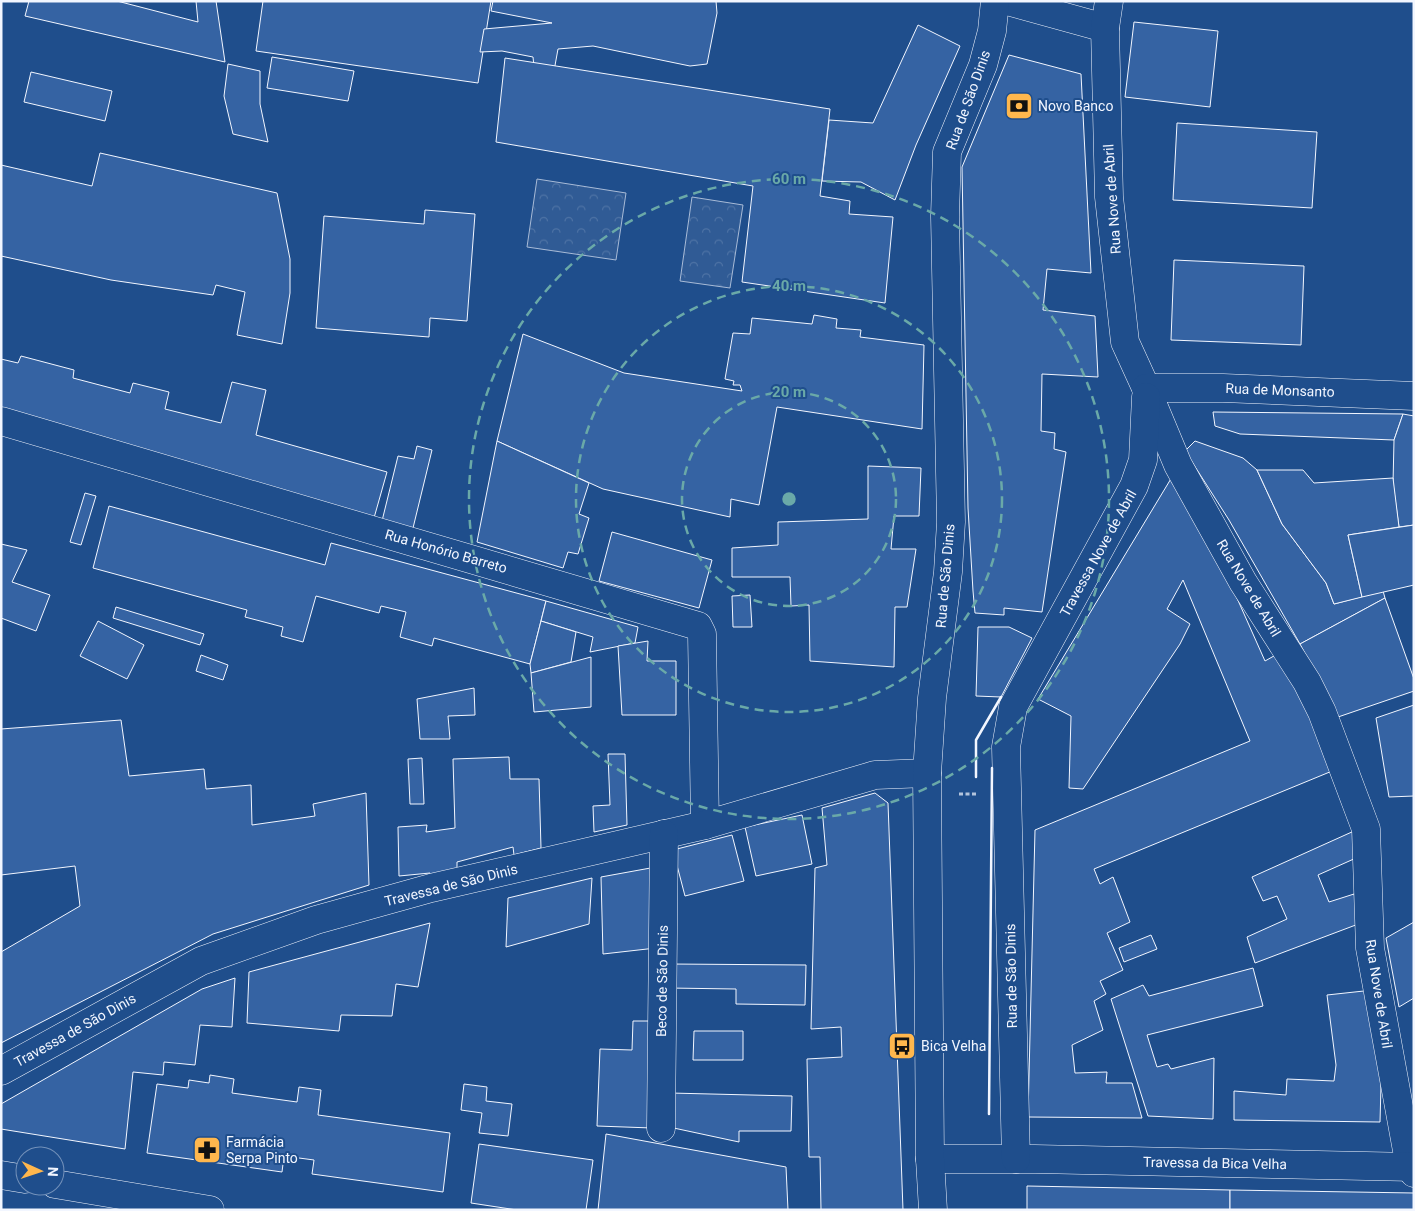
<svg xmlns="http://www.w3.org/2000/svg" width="1415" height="1211" font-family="Roboto,sans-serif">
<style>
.park{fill:url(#park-crowns);stroke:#a8bbd7}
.building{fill:#3563a3;stroke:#f2f6ff}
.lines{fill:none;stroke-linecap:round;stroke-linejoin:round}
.minor-casing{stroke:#f2f6ff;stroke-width:29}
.path{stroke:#b3c4dc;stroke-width:3;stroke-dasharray:4 2.5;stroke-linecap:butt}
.minor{stroke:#1f4e8c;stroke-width:28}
.wall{stroke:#f2f6ff;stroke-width:2.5}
.ring{fill:none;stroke:#6aa9a8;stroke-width:2.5;stroke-dasharray:9 6}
.labels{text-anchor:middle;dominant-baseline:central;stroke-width:4;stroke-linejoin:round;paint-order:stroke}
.street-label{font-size:14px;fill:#f2f6ff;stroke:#1f4e8c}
.poi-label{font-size:14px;fill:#f2f6ff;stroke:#1f4e8c;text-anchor:start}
.centre{fill:#6aa9a8;stroke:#1f4e8c;stroke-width:2.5}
.ring-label{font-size:15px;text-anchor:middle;font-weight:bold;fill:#6aa9a8;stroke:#1f4e8c;stroke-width:4;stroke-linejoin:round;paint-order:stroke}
</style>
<defs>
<pattern id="park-crowns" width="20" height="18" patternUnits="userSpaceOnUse" patternTransform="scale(1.25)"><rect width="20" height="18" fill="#305b95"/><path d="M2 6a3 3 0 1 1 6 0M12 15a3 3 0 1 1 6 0" fill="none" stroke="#4e73a5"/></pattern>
</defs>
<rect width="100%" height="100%" fill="#1f4e8c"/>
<g class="park">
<path d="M537 179 626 193 616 260 527 247Z"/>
<path d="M692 197 743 205 730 288 680 281Z"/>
</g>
<g class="building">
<path d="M29 1H117L198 22 196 1H216L225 62 25 16Z"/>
<path d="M263 1H491L478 83 256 51Z"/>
<path d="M493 1H716L717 13 707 64 690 66 593 46 558 49 554 71 534 67 533 57 502 51 480 52 484 29 552 23 491 11Z"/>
<path d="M1134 22 1218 31 1210 107 1125 97Z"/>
<path d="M918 25 960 46 916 145 895 200 861 182 822 181 829 120 873 123Z"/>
<path d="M1009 55 1081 74 1091 273 1047 269 1043 310 1095 316 1098 377 1042 374 1041 431 1055 433 1054 449 1066 452 1042 612 1004 608V615L975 613 973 591 968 508 962 167Z"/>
<path d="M272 57 354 71 348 101 267 88Z"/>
<path d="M505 58 830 109 820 196 850 201 849 214 893 217 885 303 742 282 753 186 496 142Z"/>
<path d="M228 64 260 71V104L268 142 233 134 224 96Z"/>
<path d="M31 72 112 91 105 121 24 102Z"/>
<path d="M1177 123 1317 132 1312 208 1173 200Z"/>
<path d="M100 153 277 193 290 259V293L282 344 237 335 245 292 216 285 213 295 111 280 1 256V165L92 186Z"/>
<path d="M425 210 475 214 467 321 430 318 429 337 316 328 324 216 424 224Z"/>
<path d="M1174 260 1304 266 1301 345 1171 340Z"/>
<path d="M814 315 837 319 836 328 861 330 860 337 924 345 922 429 777 407 759 505 731 499 730 517 603 489 497 441 523 334 624 373 742 391 740 385H733L734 381 725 379 733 333 750 334 752 318 812 324Z"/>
<path d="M21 356 74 370 73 378 130 393 133 383 169 392 165 409 221 423 232 382 266 390 256 435 387 472 374 518 1 407V359L18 363Z"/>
<path d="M1213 412 1403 414 1394 440 1240 434 1215 426Z"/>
<path d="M1403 414 1414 416V525L1399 527 1393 484 1394 440Z"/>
<path d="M497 441 589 483 579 514 589 518 578 554 568 552 563 568 477 542Z"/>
<path d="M1195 441 1243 458 1257 470 1282 524 1326 583 1334 604 1383 591 1385 598 1300 644 1229 520 1185 451Z"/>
<path d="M417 446 432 450 413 528 382 521 398 456 414 459Z"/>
<path d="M868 466 921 468 919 516H894L891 549H916L907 607H895L894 667 810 661 809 605 791 606 790 577H732V548L778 545V522L868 519Z"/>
<path d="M1257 470H1303L1314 483 1393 478 1399 527 1348 535 1362 597 1334 604 1326 583 1282 524Z"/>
<path d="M1172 477 1216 551 1265 661 1281 652 1337 769 1094 869 1100 884 1113 877 1130 922 1107 933 1123 970 1100 981 1106 994 1094 1001 1103 1030 1072 1045 1075 1073 1107 1072 1106 1083H1132L1142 1118 1028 1117 1035 830 1250 741 1183 580 1167 609 1190 624 1180 644 1083 789 1069 788 1071 716 1038 699Z"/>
<path d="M85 493 96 496 81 545 70 542Z"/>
<path d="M109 506 325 565 331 543 546 601 530 664 434 638 432 646 400 637 406 612 381 606 379 613 316 596 303 642 281 636 283 627 245 617 247 610 93 568Z"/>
<path d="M1414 525V585L1362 597 1348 535Z"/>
<path d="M612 532 712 560 699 608 599 581Z"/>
<path d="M1 544 27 550 12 582 50 595 36 631 1 618Z"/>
<path d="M750 595 752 627H733L732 596Z"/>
<path d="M1385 598 1414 679V691L1338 717 1300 644Z"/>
<path d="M546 601 638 627 635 643 590 652 593 637 541 621Z"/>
<path d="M116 607 204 634 200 645 113 618Z"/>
<path d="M98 621 144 645 127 679 80 656Z"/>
<path d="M541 621 576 632 571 662 531 673 530 664Z"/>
<path d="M978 627H1009L1032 638 1001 697 976 696Z"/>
<path d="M648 641 647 661H676V715H622L618 646Z"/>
<path d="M201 655 228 665 223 680 196 671Z"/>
<path d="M591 657V707L534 712 531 673Z"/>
<path d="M474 688 475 715 448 716 450 739H420L417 699Z"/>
<path d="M1414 705V796L1389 797 1376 718Z"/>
<path d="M121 720 129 776 204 769 206 789 251 785 252 825 315 816 313 804 366 793 369 885 213 934 1 1043V952L80 906 75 866 1 875V729Z"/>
<path d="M608 754H625L627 825 594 832 593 806 610 805Z"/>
<path d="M509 757 510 779H539L541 848 514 855 513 847 457 862V874L430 880V873L399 876 398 827 427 825 426 832 455 828 453 759Z"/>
<path d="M422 758 424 804H410L408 759Z"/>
<path d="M875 793 888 803 903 1210H821L820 1157H809L807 1059 842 1057 841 1027 811 1029 815 868 827 865 822 808Z"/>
<path d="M802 815 812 864 756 876 745 827Z"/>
<path d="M1354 831 1356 858 1318 875 1329 902 1354 894 1361 923 1255 963 1247 937 1287 919 1277 896 1263 901 1252 877Z"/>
<path d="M732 835 744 881 685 896 673 850Z"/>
<path d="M656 867V948L603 954 601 877Z"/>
<path d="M592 878 589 924 506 947 508 898Z"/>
<path d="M1414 922V998L1399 1007 1386 938Z"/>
<path d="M430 923 418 987 396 984 392 1016 341 1015 339 1031 247 1023 249 972Z"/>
<path d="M1151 935 1157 949 1124 962 1119 948Z"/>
<path d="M669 964 806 965 805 1005 736 1004V989L668 988Z"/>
<path d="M1253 968 1263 1006 1147 1035 1157 1067 1168 1064 1171 1069 1214 1058 1213 1119 1148 1116 1111 999 1143 985 1149 996Z"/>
<path d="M235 978 232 1027 200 1025 195 1065 164 1062 163 1075 133 1072 125 1149 1 1129V1104L202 989Z"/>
<path d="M1373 990 1382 1048 1380 1122 1234 1120V1091L1286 1095 1287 1079 1334 1081 1336 1065 1327 995Z"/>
<path d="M633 1021H654L652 1128 597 1126 600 1049 632 1050Z"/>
<path d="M694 1031H743V1060H693Z"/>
<path d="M210 1075 234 1079 232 1093 297 1102 299 1087 321 1090 318 1115 450 1133 443 1192 312 1174 314 1160 284 1156 282 1172 147 1153 157 1084 188 1088 189 1080 209 1083Z"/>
<path d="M464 1084 487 1087 486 1101 512 1104 508 1136 479 1133 482 1113 461 1110Z"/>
<path d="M670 1093 792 1096 791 1131H739V1142L669 1127Z"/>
<path d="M606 1134 786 1167 788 1210H598Z"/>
<path d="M479 1144 593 1160 586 1210H517L471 1203Z"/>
<path d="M1027 1186 1230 1190V1210H1027Z"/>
<path d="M1230 1190 1414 1193V1210H1230Z"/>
</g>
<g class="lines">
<g class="minor-casing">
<g id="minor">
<path d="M1007 1 1105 28"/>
<path d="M1109 1 1105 28 1109 197 1125 342 1146 388 1178 465 1243 582 1307 682 1322 712 1366 829 1370 948 1410 1167 1414 1173"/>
<path d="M1146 388H1223L1414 396"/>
<path d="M1 421 698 626 702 634 705 825"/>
<path d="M1 1071 201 961 316 920 431 888 705 825 875 775 927 773"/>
<path d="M661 1128 664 834"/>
<path d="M930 1159H1035L1414 1167"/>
<path d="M1016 1159 1006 747 1013 707 1134 486 1143 460 1146 397"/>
<path d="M1 1175 25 1179"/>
<path d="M55 1184 210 1210"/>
<path d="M933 1210 930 1159 927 773 932 698 948 572 951 522 945 216 947 152 983 65 992 31 995 1"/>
</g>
</g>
<path class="path" d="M959 794H976"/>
<use href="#minor" class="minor"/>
<g class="wall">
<path d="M976 777V740L1001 697"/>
<path d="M989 1114 992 768"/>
</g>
</g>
<g class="ring">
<circle cx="789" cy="499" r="107"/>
<circle cx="789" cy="499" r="213"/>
<circle cx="789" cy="499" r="320"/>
</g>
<defs>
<g id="bank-square" transform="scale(1.4375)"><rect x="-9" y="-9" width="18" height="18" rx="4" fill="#ffb74d" stroke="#1f4e8c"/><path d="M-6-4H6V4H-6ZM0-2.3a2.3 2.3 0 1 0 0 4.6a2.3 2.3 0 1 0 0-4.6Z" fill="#111"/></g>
<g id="bus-square" transform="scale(1.4375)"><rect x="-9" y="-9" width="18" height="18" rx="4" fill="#ffb74d" stroke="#1f4e8c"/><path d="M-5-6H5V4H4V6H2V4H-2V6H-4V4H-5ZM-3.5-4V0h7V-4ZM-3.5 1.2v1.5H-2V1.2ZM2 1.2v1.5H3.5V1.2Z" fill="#111"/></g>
<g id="pharmacy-square" transform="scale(1.4375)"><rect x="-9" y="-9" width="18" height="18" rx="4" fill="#ffb74d" stroke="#1f4e8c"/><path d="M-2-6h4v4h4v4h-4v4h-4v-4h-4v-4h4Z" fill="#111"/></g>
</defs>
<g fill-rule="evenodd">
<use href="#bank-square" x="1019" y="106"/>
<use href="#bus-square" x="902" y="1046"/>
<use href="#pharmacy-square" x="207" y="1150"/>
</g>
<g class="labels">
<g class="street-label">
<text transform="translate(968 100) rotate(-70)">Rua de São Dinis</text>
<text transform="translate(1112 199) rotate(-94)">Rua Nove de Abril</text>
<text transform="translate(1280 390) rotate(2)">Rua de Monsanto</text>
<text transform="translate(446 551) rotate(16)">Rua Honório Barreto</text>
<text transform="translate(1098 553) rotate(-61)">Travessa Nove de Abril</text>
<text transform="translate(945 576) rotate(-85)">Rua de São Dinis</text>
<text transform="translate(1249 588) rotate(59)">Rua Nove de Abril</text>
<text transform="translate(451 885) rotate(-14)">Travessa de São Dinis</text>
<text transform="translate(1011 976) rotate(-91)">Rua de São Dinis</text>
<text transform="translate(662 981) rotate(-89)">Beco de São Dinis</text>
<text transform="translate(1379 994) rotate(81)">Rua Nove de Abril</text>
<text transform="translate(75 1030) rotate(-29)">Travessa de São Dinis</text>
<text transform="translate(1215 1163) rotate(1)">Travessa da Bica Velha</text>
</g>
<g class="poi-label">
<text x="1038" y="106">Novo Banco</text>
<text x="921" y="1046">Bica Velha</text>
<text x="226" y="1142">Farmácia<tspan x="226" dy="16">Serpa Pinto</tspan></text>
</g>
</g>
<circle cx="789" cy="499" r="8" class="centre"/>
<g class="ring-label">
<text x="789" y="184">60 m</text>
<text x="789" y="291">40 m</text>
<text x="789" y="397">20 m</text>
</g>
<rect width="1415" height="1211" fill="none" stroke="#f2f6ff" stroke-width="5"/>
<g transform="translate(40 1171) rotate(93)"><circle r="24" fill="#1f4e8c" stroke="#7391ba"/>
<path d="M0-4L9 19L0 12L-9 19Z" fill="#ffb74d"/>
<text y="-8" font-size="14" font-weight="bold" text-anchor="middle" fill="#f2f6ff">N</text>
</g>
</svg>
